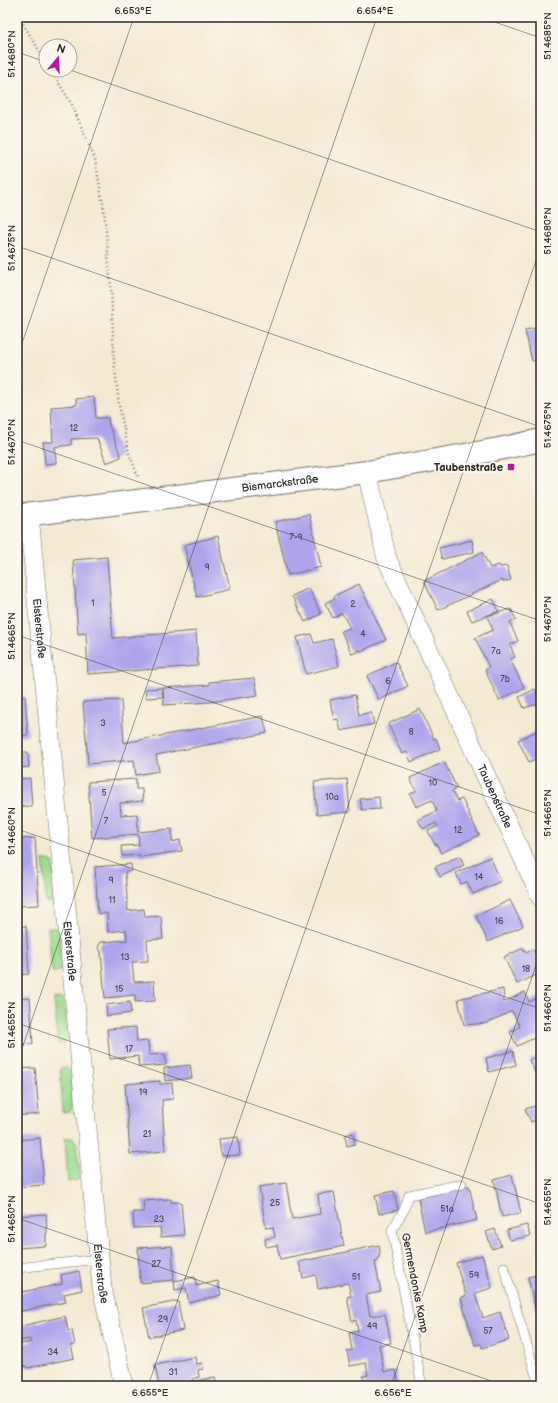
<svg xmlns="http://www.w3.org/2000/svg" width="558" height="1403" font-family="'Balsamiq Sans',sans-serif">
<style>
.green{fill:#9ddb91;stroke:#64835e}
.building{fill:#afa4ec}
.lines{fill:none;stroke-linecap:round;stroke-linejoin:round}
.lane-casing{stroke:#716e66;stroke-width:10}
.street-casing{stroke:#716e66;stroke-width:20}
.secondary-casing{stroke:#716e66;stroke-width:24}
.path{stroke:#716e66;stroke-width:2.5;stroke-dasharray:1 3;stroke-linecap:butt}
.lane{stroke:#fff;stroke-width:9}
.street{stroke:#fff;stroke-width:19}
.secondary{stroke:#fff;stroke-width:22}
.ticks{fill:none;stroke:#2b2b2b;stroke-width:1;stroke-opacity:0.45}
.poi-dot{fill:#b5179e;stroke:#fbf7ec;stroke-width:1.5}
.labels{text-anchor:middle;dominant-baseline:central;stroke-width:4;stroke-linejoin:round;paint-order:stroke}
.number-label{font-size:9px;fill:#4c495b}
.poi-label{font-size:11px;font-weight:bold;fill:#2b2b2b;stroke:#fbf7ec;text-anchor:end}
.street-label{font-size:11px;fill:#2b2b2b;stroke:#fbf7ec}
.neatline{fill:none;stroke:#2b2b2b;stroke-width:1.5}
.ticks-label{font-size:10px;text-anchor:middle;fill:#2b2b2b}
</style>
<rect width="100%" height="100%" fill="#fbf7ec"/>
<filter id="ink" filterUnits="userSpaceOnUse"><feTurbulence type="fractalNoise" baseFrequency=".025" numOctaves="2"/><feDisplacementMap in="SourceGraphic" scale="8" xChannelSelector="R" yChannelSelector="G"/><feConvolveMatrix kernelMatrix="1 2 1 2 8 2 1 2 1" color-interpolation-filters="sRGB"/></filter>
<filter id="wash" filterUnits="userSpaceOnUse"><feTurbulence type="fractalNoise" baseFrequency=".012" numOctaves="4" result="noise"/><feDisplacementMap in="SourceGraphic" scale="16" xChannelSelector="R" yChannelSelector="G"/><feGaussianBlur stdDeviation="0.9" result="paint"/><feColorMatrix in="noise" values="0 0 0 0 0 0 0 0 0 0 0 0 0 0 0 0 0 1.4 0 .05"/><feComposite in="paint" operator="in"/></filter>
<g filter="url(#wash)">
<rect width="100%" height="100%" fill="#f4ead4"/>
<g class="green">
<path d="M43 860H49L53 862 56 898 52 902H46Z"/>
<path d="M48 928H56L59 932 62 968 61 970 56 972H52Z"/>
<path d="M54 999H61L65 1002 68 1039 64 1043 58 1044Z"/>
<path d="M67 1068 71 1072 72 1107 70 1112 63 1113 60 1069Z"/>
<path d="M65 1138H73L76 1141 80 1176 78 1180 68 1182Z"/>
</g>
<g id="blocks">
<g class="building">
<path d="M541 327V359L532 361 525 330Z"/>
<path d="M94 397 96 418H108L109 425 121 457 106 463 97 438 71 439V445L55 447 56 463 45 464 43 442H53L51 407 77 405 76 399Z"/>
<path d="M309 514 321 567 288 575 275 522Z"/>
<path d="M218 536 230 589 197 597 184 545Z"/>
<path d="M472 540 474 552 442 559 439 548Z"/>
<path d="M482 552 490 568 499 565 500 567 507 566 511 580 503 582 502 580 438 610 424 581Z"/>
<path d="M107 557 113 638 196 631 198 666 88 674 86 633 78 634 73 560Z"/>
<path d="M359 584 386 640 361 651 360 650 352 654 341 631 350 628 342 613 333 618 325 603 335 598 334 596Z"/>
<path d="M309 588 321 614 305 622 292 596Z"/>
<path d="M493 599 499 611 472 621 467 611Z"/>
<path d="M511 609 516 620 510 623 518 641 510 645 515 657 510 659 524 688 499 700 485 670 489 667 475 638 493 630 487 616Z"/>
<path d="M311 634 314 643 332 639 339 666 306 674 297 637Z"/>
<path d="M396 662 408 686 379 700 367 676Z"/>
<path d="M254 678 258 695 210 702 164 705 163 688 209 685V682Z"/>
<path d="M162 688 163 697 146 698 145 689Z"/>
<path d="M535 689 541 703 524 708 519 697Z"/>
<path d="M355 695 359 715 371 712 374 724 341 731 338 719 334 720 330 700Z"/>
<path d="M17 696H25L28 735 17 736Z"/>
<path d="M121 700 124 743 263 716 267 733 156 755 159 771 136 775 134 760 88 764 83 702Z"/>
<path d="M420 709 434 739 436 738 440 749 411 762 407 752 402 754 388 724Z"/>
<path d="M541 729V756L529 762 518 740Z"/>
<path d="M17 752H28L29 767 17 768Z"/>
<path d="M444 762 457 788 452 791 457 801 462 799 479 835 441 853 437 845 434 843 428 831 438 826 436 823 423 829 418 820 437 811 432 800 416 807 410 794 416 791 410 778Z"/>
<path d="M30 778 32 806 17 807V779Z"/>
<path d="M136 779V789H142L143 801 120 803 121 815 137 814 138 832 172 829V842L180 840 182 851 140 857V855L122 856 121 846 139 845 138 834 92 838 88 782Z"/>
<path d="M347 779 350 812 317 815 314 782Z"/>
<path d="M379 797 380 809 362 810 360 799Z"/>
<path d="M35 838 39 905 17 906V839Z"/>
<path d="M460 856 464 865 440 877 435 867Z"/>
<path d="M490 857 501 881 473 894 467 882 461 884 456 873Z"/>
<path d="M131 864 132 871 125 872 128 911 144 909 145 917 161 916 163 939 147 940 148 961 132 962 134 982 154 981 155 1001 135 1002V995L105 998 101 952 98 947 101 942 127 940 126 930 108 932 107 913 98 914 95 867Z"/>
<path d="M510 900 523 926 488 942 476 916Z"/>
<path d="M26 926 29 974 17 975V927Z"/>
<path d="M523 948 526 953 533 949 541 965V973L517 984 504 957Z"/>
<path d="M503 989 504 1002 525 992 529 1002 541 996V1027L536 1029 539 1036 517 1046 510 1032 520 1027 512 1011 487 1023 464 1025 458 999Z"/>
<path d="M30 998 33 1044 17 1045V999Z"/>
<path d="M130 1002 131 1013 107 1016 106 1005Z"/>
<path d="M136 1027 137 1042 148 1041 149 1055 165 1054 166 1065 139 1067 138 1056 110 1059 107 1029Z"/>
<path d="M513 1051 516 1065 489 1072 486 1058Z"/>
<path d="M541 1054V1071L536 1074 529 1060Z"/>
<path d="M190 1065 192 1078 165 1081 164 1068Z"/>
<path d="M35 1068 39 1114 17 1116V1069Z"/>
<path d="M160 1081V1084L172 1083 173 1099 162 1100 165 1151 130 1154 125 1084Z"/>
<path d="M541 1104V1118L531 1122 525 1109Z"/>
<path d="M353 1133 355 1144 347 1146 345 1135Z"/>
<path d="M238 1137 240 1155 221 1156 219 1139Z"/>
<path d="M40 1138 44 1185 17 1187V1140Z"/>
<path d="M512 1175 521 1213 502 1217 494 1180Z"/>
<path d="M286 1183 292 1219 320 1214 318 1194 334 1192 344 1246 280 1259 277 1245 266 1247 265 1239 275 1237 273 1227 266 1228 259 1187Z"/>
<path d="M469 1186 477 1220 425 1232 418 1198Z"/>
<path d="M394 1191 398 1210 379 1214 375 1195Z"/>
<path d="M171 1199V1202H181L184 1235 161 1237 160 1227 134 1228 133 1212H144L143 1201Z"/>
<path d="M46 1214 47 1233 46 1234V1246L17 1248V1216Z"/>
<path d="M541 1220V1234L540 1235 536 1222Z"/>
<path d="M527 1225 530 1236 510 1240 507 1230Z"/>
<path d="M495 1229 501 1246 492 1249 486 1232Z"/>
<path d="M379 1245 380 1253 377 1262H375L381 1292 366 1295 370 1316 385 1314 391 1343 379 1345 384 1372 396 1370 399 1386H365L363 1376 368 1375 366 1363 350 1366 347 1351 352 1350 349 1333 358 1331 356 1320 352 1321 347 1297 351 1296 348 1283 318 1289 316 1275 303 1278 299 1262Z"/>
<path d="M172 1246 174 1280 140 1283 138 1248Z"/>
<path d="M482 1255 492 1288 475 1293 479 1306 483 1318 500 1312 509 1340 482 1348 481 1344 475 1345 464 1309 461 1297 466 1296 456 1263Z"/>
<path d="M79 1271 82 1290 64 1294 66 1302 17 1312V1293L62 1284 61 1275Z"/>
<path d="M541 1274V1320H538L528 1277Z"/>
<path d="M195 1277 196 1286 218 1281 221 1295 189 1303 186 1288 175 1290 174 1281Z"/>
<path d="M178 1301 183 1330 149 1337 143 1308Z"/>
<path d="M65 1316 68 1331 72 1330 75 1345H71L74 1358 28 1368 20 1363 17 1345 31 1342 30 1339 18 1341 17 1327Z"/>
<path d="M195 1357 196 1364 202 1363 203 1369 198 1370 199 1377 192 1379 193 1382 215 1377 217 1386H193L192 1384 179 1386H159L155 1365Z"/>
<path d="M31 1382 32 1386H18V1385Z"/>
</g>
</g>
</g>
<g filter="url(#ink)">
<use href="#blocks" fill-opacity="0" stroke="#716e66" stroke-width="1"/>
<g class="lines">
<g class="lane-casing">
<g id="lane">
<path d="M504 1267 539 1386"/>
<path d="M17 1268 99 1259"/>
<path d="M422 1386 392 1230 404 1210 409 1195 462 1184"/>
</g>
</g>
<g class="street-casing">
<g id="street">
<path id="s1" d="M367 472 387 559 541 897"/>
<path id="s2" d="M29 515 102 1288 124 1386"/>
</g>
</g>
<g class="secondary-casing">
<g id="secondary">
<path id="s3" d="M17 516 367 472 499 449 541 440"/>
</g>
</g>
<g class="path">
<path d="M19 17 46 62"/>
<path d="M51 70 72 105 95 159 104 210 111 287 114 360 119 405 129 453 139 479"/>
</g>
<use href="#lane" class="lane"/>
<use href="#street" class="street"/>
<use href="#secondary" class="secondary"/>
</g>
</g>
<path class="ticks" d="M480 17 541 38M17 52 46 62M70 70 541 232M17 246 541 427M17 358 134 17M17 440 541 621M17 635 541 815M17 829 541 1009M17 1023 541 1204M17 1063 377 17M17 1218 506 1386M148 1386 541 246M391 1386 541 951"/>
<rect class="poi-dot" x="507" y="463" width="8" height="8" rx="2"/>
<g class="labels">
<g class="number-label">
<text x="74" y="428">12</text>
<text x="296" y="537">7-9</text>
<text x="207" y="567">9</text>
<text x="93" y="603">1</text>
<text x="353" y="604">2</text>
<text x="363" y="634">4</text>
<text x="496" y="651">7a</text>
<text x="505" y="679">7b</text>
<text x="388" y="681">6</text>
<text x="103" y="723">3</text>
<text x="411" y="732">8</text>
<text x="433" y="783">10</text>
<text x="104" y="793">5</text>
<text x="332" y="797">10a</text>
<text x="106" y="821">7</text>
<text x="458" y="830">12</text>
<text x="479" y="877">14</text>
<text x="111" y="880">9</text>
<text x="112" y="900">11</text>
<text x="499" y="921">16</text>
<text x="125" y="957">13</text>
<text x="526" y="969">18</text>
<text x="119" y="989">15</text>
<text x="129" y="1049">17</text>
<text x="143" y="1092">19</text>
<text x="147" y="1134">21</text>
<text x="275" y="1203">25</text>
<text x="447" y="1209">51a</text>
<text x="159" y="1219">23</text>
<text x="156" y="1264">27</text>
<text x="474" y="1275">59</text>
<text x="356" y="1277">51</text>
<text x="163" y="1319">29</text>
<text x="372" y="1326">49</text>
<text x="488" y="1331">57</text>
<text x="53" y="1352">34</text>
<text x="173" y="1372">31</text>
</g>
<g class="poi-label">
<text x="503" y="467">Taubenstraße</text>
</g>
<g class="street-label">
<text stroke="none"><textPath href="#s3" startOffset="265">Bismarckstraße</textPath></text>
<text stroke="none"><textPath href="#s2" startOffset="114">Elsterstraße</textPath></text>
<text stroke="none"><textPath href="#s1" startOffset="350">Taubenstraße</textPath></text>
<text stroke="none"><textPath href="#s2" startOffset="438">Elsterstraße</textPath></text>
<text stroke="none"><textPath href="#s2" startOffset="762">Elsterstraße</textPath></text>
<text transform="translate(415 1283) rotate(79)">Germendonks Kamp</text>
</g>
</g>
<rect width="558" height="1403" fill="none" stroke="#fbf7ec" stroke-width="44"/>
<g transform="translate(58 58) rotate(19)"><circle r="19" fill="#fbf7ec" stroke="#a8a59f"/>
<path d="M0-3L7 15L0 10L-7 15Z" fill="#b5179e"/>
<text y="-6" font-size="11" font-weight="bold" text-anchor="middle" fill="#2b2b2b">N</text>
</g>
<rect x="22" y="22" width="514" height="1359" class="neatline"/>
<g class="ticks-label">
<text x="133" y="14">6.653°E</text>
<text x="375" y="14">6.654°E</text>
<text transform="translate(547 36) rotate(-90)" y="4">51.4685°N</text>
<text transform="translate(11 54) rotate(-90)" y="4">51.4680°N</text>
<text transform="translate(547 231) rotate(-90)" y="4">51.4680°N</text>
<text transform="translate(11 248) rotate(-90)" y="4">51.4675°N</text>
<text transform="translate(547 425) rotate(-90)" y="4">51.4675°N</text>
<text transform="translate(11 442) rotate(-90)" y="4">51.4670°N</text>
<text transform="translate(547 619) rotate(-90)" y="4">51.4670°N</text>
<text transform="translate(11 636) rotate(-90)" y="4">51.4665°N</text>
<text transform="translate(547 813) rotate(-90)" y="4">51.4665°N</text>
<text transform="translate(11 831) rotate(-90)" y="4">51.4660°N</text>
<text transform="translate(547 1008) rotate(-90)" y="4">51.4660°N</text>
<text transform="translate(11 1025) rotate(-90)" y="4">51.4655°N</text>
<text transform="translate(547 1202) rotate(-90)" y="4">51.4655°N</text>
<text transform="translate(11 1219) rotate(-90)" y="4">51.4650°N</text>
<text x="150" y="1396">6.655°E</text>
<text x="393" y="1396">6.656°E</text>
</g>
</svg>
